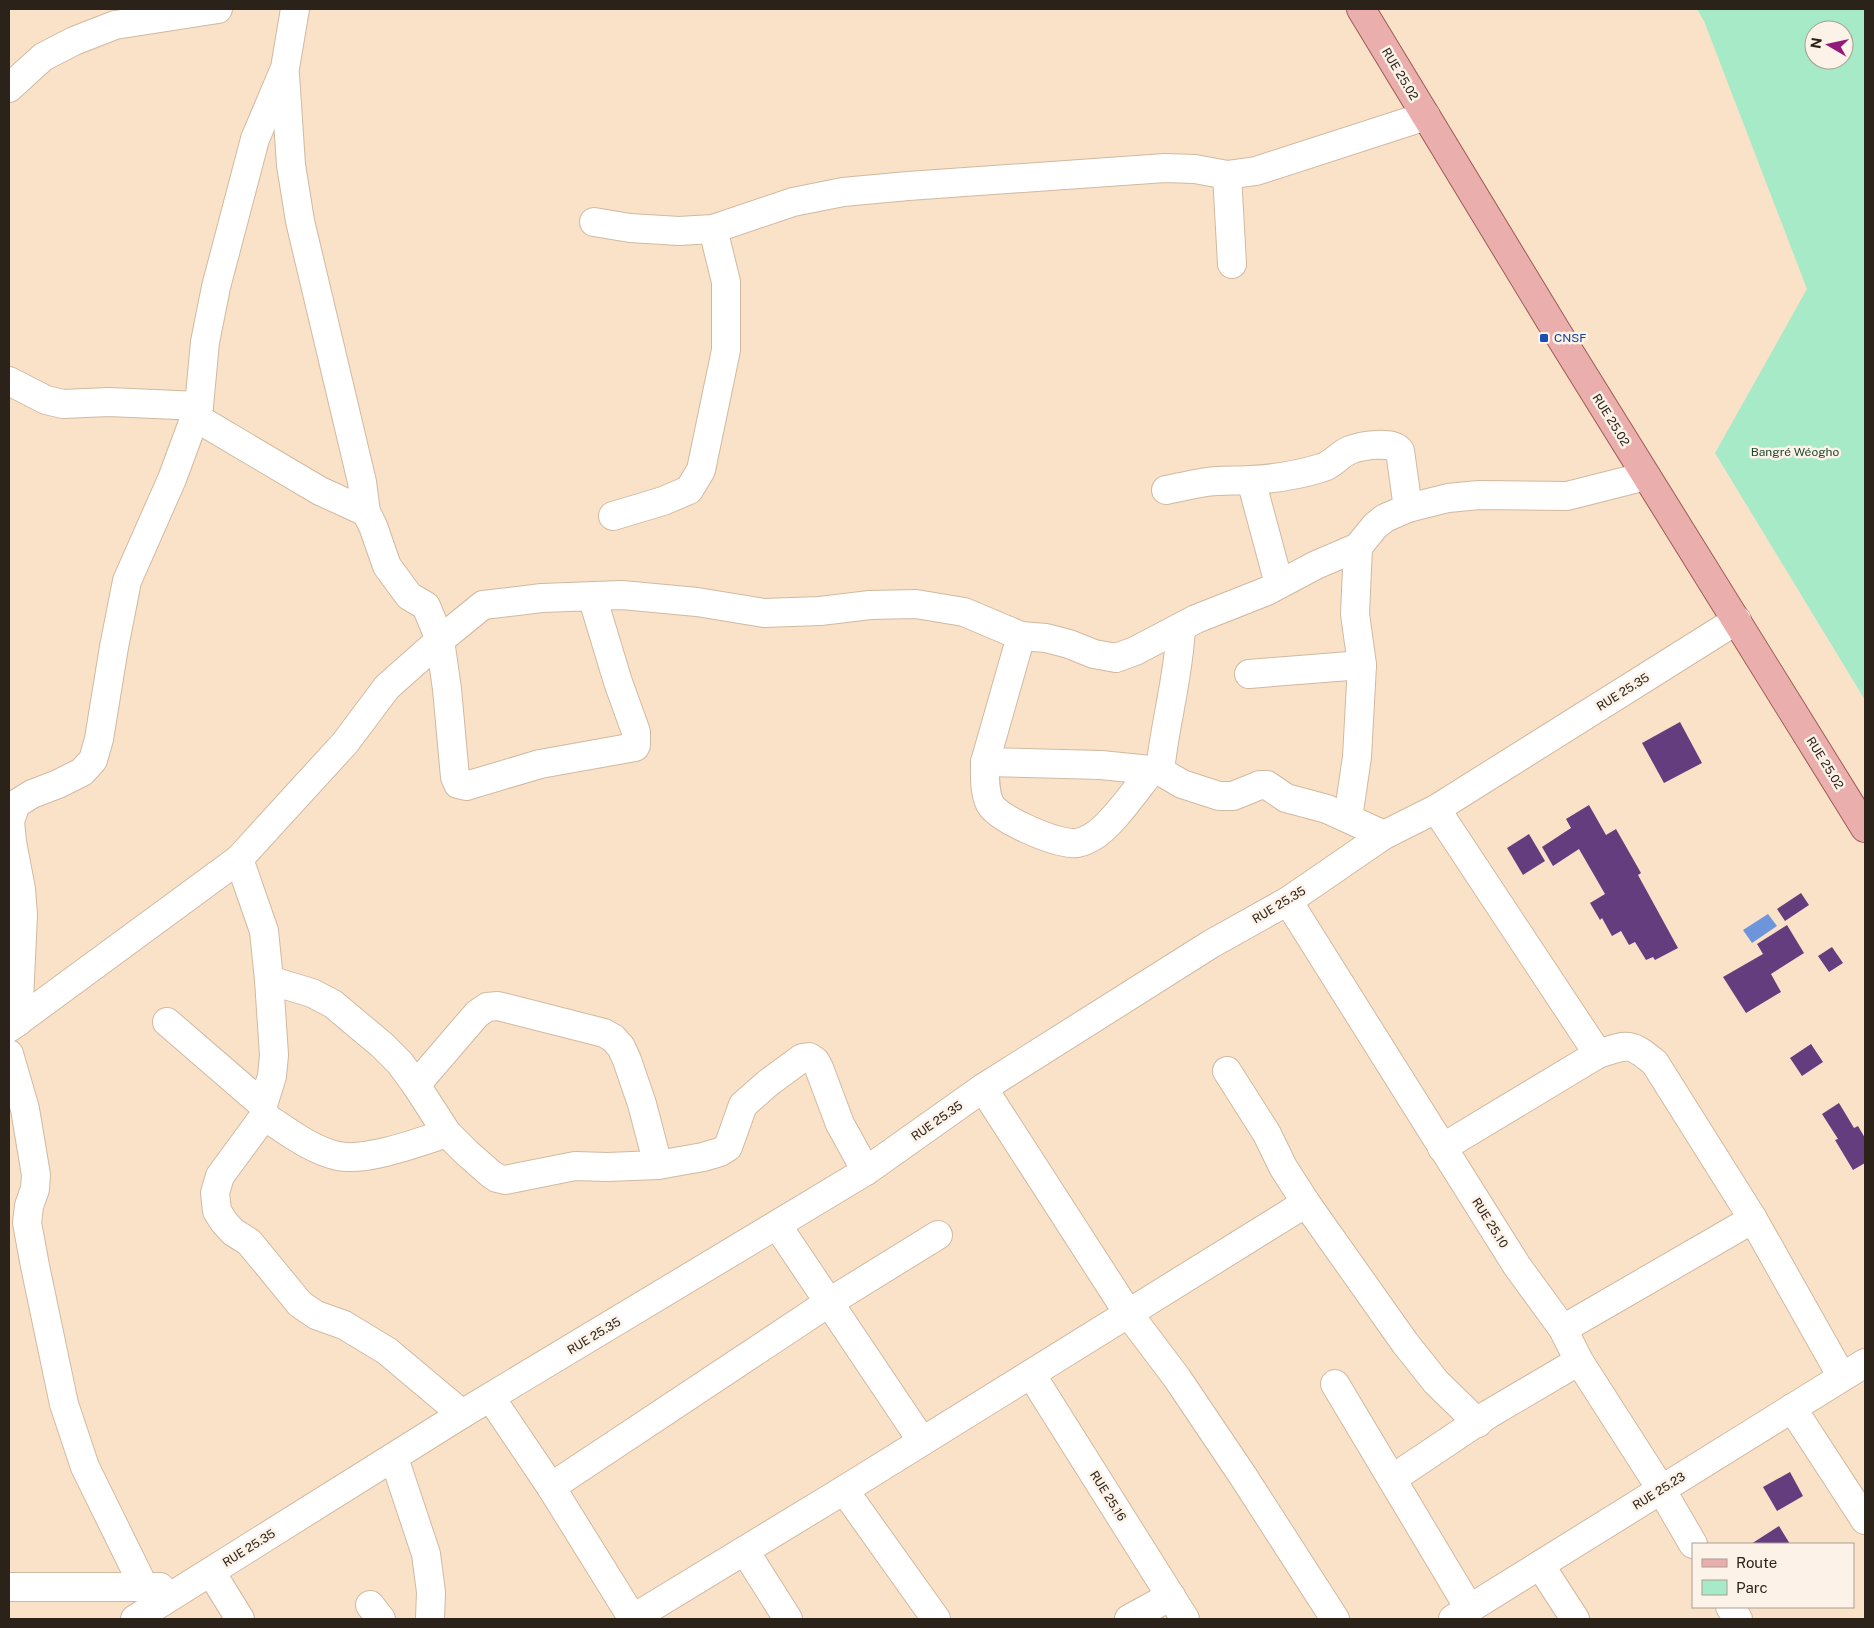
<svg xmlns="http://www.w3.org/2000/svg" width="1874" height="1628" font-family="'Public Sans',sans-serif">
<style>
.green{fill:#a6eac8;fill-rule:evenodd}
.water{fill:#6d95db}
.building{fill:#643d7f}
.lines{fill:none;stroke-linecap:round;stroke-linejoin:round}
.minor-casing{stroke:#d1b9a0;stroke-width:30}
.major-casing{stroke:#9e5b55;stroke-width:30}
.minor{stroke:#fff;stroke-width:28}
.major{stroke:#eaafac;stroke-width:28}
.transit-dot{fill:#1a4fb4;stroke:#fcf2e7;stroke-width:2}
.labels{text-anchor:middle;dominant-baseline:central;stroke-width:5;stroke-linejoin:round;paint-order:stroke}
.street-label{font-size:12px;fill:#2b2219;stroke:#fcf2e7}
.transit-label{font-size:12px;fill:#164399;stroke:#fcf2e7;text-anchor:start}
.park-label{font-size:12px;fill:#1c4634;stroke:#fcf2e7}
</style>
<rect width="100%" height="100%" fill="#fae2c8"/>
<path class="green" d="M1697 9H1865V700L1715 453 1807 289 1704 21ZM1814 30H1844V60H1814Z"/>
<path class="water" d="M1768 914 1777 926 1752 943 1743 930Z"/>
<g class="building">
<path d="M1680 722 1702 763 1664 783 1642 743Z"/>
<path d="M1589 805 1606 835 1616 829 1641 873 1638 875 1678 948 1655 960 1653 957 1646 960 1635 942 1629 945 1621 931 1612 936 1602 918 1600 920 1590 903 1605 894 1579 849 1553 866 1542 847 1571 828 1566 819Z"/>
<path d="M1529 834 1545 861 1523 875 1507 848Z"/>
<path d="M1801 893 1809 905 1785 921 1777 909Z"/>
<path d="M1787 925 1804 953 1771 974 1781 992 1746 1013 1723 977 1763 954 1757 944Z"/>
<path d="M1832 947 1843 963 1829 972 1818 956Z"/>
<path d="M1811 1044 1823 1062 1802 1076 1790 1058Z"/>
<path d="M1839 1103 1854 1128 1858 1126 1865 1138V1163L1853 1170 1835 1140 1838 1139 1822 1114Z"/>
<path d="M1790 1472 1803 1496 1777 1511 1763 1487Z"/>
<path d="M1779 1526 1790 1544H1751Z"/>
</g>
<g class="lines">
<g class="minor-casing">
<g id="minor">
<path d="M285 75 291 165 300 221 362 482 366 512"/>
<path d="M9 88 43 57 74 41 115 25 218 9"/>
<path d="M594 222 630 228 679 231 713 229 793 202 843 192 908 186 1165 168 1195 169 1227 175"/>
<path d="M1232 264 1227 175 1256 171 1426 116"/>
<path d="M9 381 46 400 63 404 109 402 199 406"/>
<path d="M1251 480 1279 584"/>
<path d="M1166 490C1180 487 1194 484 1207 482 1221 480 1236 481 1250 480 1273 479 1298 475 1321 468 1333 465 1338 455 1350 450 1360 446 1393 440 1400 451L1408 508"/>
<path d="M613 516 663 501 689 490 701 470 726 350V282L713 229"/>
<path d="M592 596 618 682 636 732V745L635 747 540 764 466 786 458 784 455 777 447 689 440 640 483 605 542 598 622 595 697 602 764 613 820 611 870 605 916 604 964 612 1021 636 1046 638 1069 644 1094 654 1116 658 1135 651 1196 619 1267 591 1316 565 1358 547 1375 526 1385 518 1408 508 1448 498 1479 495 1567 496 1646 476"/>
<path d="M1181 627C1179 676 1165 722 1160 771L1182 784 1219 796H1233L1260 785H1267L1286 798 1327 809 1384 835"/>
<path d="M1021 636 985 762 1101 765 1160 771"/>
<path d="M1249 674 1362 665"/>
<path d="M985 762C985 776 984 791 990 804 999 820 1053 842 1072 843 1077 844 1085 841 1090 838 1109 830 1138 787 1152 770"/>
<path d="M1436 809 1598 1054"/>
<path d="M1348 818 1357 757 1362 665 1355 614 1358 547"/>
<path d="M239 859 264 931 269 980 274 1055 272 1076 263 1105 264 1116 220 1176 215 1193 217 1211 224 1222 233 1232 249 1242 300 1304 316 1315 344 1325 387 1351 462 1414"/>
<path d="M1288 901 1517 1266 1563 1329 1579 1361 1661 1489 1693 1544"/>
<path d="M269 980 312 993 333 1004 382 1045 400 1063 416 1085 447 1133 467 1153 491 1174 497 1178 505 1180 575 1166 607 1167 658 1165 703 1157 720 1152 728 1147 743 1105 768 1083 802 1058 809 1057 815 1061 819 1068 840 1124 866 1171"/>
<path d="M18 1022 23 915 21 889 12 842 10 821 16 804 32 794 58 784 82 772 93 760 99 739 114 647 127 581 172 479 199 406 205 342 216 287 255 139 285 68 295 9"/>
<path d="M167 1022 263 1105"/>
<path d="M9 1028 239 859 345 743 387 687 440 640 426 606 409 596 387 566 373 526 366 512 320 491 195 417"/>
<path d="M9 1054 25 1109 36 1175 35 1189 29 1206 27 1223 35 1266 64 1404 85 1467 144 1587"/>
<path d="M1227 1071 1267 1134 1283 1167 1306 1203 1405 1343 1436 1382 1478 1423"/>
<path d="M416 1085 477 1014 487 1007 498 1006 604 1033 613 1038 621 1047 627 1060 642 1104 658 1165"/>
<path d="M983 1088 1128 1313 1177 1378 1243 1476 1335 1619"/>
<path d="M264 1116C287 1131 311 1150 338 1156 366 1162 420 1142 447 1133"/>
<path d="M1442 1148 1598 1054C1628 1044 1630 1042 1655 1063L1753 1219 1842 1377"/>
<path d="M777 1225 922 1441"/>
<path d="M1563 1329 1753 1219"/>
<path d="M1031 1374 1185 1619"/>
<path d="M1335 1384 1469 1608"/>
<path d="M491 1398 551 1487 633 1619"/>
<path d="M1792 1408 1865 1520"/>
<path d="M394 1458 426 1554 431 1592 430 1619"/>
<path d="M1392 1479 1489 1414 1579 1361"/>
<path d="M551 1487 828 1303 938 1235"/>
<path d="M844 1490 936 1619"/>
<path d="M745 1551 788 1619"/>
<path d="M1540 1565 1575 1619"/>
<path d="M211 1572 240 1619"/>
<path d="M9 1587H160"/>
<path d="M370 1605 381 1619"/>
<path d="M1730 1607 1738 1619"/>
<path d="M135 1619 462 1414 866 1171 983 1088 1211 944 1288 901 1384 835 1436 809 1737 620"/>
<path d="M632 1619 844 1490 1306 1203"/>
<path d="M1129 1619 1171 1596"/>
<path d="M1453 1619 1865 1363"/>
</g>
</g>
<g class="major-casing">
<path id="major" d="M1361 9 1557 332 1865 828"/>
</g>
<use href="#minor" class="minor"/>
<use href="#major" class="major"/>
</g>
<rect class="transit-dot" x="1539" y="333" width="10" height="10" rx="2.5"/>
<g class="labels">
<g class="street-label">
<text transform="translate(1400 74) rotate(59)">RUE 25.02</text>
<text transform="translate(1611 420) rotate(58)">RUE 25.02</text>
<text transform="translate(1623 692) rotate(-32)">RUE 25.35</text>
<text transform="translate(1825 763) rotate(58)">RUE 25.02</text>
<text transform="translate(1279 905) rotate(-31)">RUE 25.35</text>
<text transform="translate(937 1121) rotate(-35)">RUE 25.35</text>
<text transform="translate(1490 1223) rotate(58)">RUE 25.10</text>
<text transform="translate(594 1336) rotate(-31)">RUE 25.35</text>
<text transform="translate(1659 1491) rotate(-32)">RUE 25.23</text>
<text transform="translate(1108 1496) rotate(58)">RUE 25.16</text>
<text transform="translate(249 1548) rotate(-32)">RUE 25.35</text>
</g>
<g class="transit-label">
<text x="1554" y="338">CNSF</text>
</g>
<g class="park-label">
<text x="1795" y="452">Bangré Wéogho</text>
</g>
</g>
<rect width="1874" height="1628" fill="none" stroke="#2b2219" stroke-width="20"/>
<rect x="1692" y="1543" width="162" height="65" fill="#fcf2e7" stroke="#a89f95"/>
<rect x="1702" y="1559" width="25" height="8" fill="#eaafac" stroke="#a89f95"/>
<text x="1736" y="1568" font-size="15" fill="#2b2219">Route</text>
<rect x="1702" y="1580" width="25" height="15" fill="#a6eac8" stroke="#a89f95"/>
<text x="1736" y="1593" font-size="15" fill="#2b2219">Parc</text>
<g transform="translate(1829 45) rotate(279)"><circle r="24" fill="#fcf2e7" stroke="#a89f95"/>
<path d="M0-4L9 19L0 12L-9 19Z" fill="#921b79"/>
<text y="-8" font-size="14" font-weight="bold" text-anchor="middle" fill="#2b2219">N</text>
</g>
</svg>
